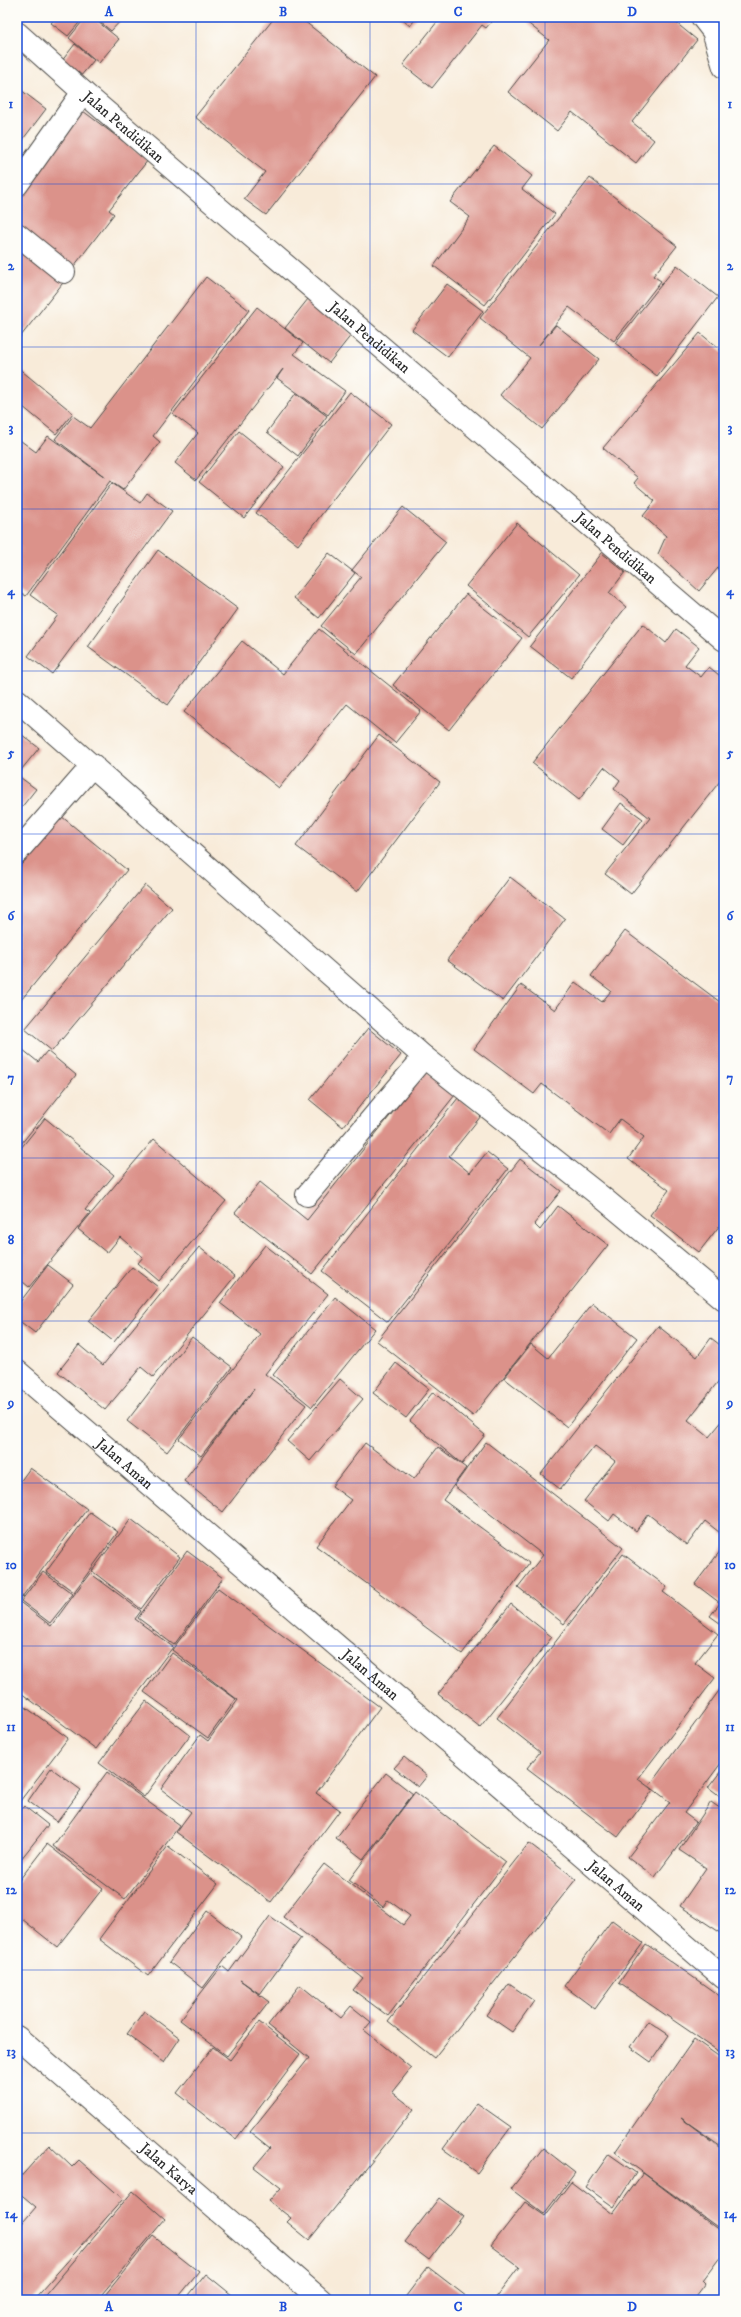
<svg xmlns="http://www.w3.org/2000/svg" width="741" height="2317" font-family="'IM FELL DW Pica',serif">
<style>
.building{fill:#db928a}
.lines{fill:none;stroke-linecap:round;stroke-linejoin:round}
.minor-casing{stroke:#4a4845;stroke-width:24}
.minor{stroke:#fff;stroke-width:22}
.grid{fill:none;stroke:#1d4ed8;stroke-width:1;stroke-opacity:0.55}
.labels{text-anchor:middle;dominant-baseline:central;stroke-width:3;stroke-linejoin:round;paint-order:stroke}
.street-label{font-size:15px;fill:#2b2b2b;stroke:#fdfcf7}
.neatline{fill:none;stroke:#1d4ed8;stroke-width:1.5}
.grid-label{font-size:13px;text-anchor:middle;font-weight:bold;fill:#1d4ed8}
</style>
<rect width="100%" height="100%" fill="#fdfcf7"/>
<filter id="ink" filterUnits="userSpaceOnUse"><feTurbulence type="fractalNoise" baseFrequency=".025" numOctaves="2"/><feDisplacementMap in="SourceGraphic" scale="8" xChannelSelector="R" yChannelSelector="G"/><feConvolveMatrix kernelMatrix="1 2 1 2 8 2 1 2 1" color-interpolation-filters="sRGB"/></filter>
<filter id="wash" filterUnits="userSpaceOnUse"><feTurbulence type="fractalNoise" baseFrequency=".012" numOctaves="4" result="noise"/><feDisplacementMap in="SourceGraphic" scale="16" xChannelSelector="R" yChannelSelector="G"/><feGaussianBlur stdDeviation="0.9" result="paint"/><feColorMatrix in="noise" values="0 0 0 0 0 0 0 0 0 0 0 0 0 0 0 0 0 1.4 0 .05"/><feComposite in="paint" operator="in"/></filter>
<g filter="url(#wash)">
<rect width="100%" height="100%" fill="#f8ebd9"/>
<g id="blocks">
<g class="building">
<path d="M56 17H84L68 36 51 23Z"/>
<path d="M86 17H92L119 39 99 63 69 38Z"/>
<path d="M94 17H122L123 18 111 31Z"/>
<path d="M275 17H299L375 77 266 215 244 199 265 172 195 117Z"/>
<path d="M399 17H417L410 26Z"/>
<path d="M441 17H495L486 28 482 25 432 88 403 65Z"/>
<path d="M520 17H669L697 40 632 122 654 140 636 163 572 112 557 131 508 92 549 40Z"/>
<path d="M75 44 94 60 80 77 61 62Z"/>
<path d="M17 87 46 109 17 147Z"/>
<path d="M83 111 148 160 109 210 114 214 71 270 17 229V197Z"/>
<path d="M494 146 532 176 522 189 555 214 485 305 434 266 470 217 450 202Z"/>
<path d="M590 178 677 246 653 276 661 281 614 341 569 307 539 345 556 325 599 359 542 429 500 395 530 358 480 318Z"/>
<path d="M17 241 66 279 17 341Z"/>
<path d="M677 265 718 297 657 376 615 343Z"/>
<path d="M206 277 249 310 153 436 160 442 123 490 110 481 26 596 17 590V438L36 452 48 436 105 477 55 439 73 416 90 428Z"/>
<path d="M447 284 483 311 448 357 412 330Z"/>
<path d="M308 299 352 334 329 363 285 328Z"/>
<path d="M257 307 303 343 294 354 345 391 328 415 277 378 283 369 196 480 175 463 198 433 173 414Z"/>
<path d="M700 333 724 353V565L722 563 699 591 658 554 666 536 643 516 655 501 634 483 638 478 603 448Z"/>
<path d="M17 367 73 413 56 434 17 402Z"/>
<path d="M350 392 391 424 298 545 256 513Z"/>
<path d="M296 393 327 416 298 456 267 432Z"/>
<path d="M239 431 284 467 244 518 199 482Z"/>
<path d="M112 483 140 503 147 493 172 511 52 674 28 656 58 615 30 595Z"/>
<path d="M403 507 446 542 356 654 321 626 361 577 352 570Z"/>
<path d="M517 523 579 575 528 637 466 586Z"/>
<path d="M158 550 238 609 168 705 88 647Z"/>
<path d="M329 553 355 573 319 618 294 598Z"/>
<path d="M602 553 625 572 609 593 626 607 571 678 530 646Z"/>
<path d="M466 594 522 638 449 730 393 685Z"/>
<path d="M643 624 666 643 676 629 699 647 685 665 701 677 709 667 724 679V776L631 894 605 874 650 818 614 789 620 780 604 767 579 800 532 763Z"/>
<path d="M319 629 421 711 395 743 347 704 279 788 184 712 242 641 283 674Z"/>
<path d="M17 731 39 748 17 775 36 789 17 813Z"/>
<path d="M379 735 440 782 357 892 296 846Z"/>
<path d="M621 803 643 819 623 845 602 829Z"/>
<path d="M61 816 127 870 17 1005V870Z"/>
<path d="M510 877 565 919 503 1001 447 960Z"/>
<path d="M145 885 172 908 52 1051 25 1029Z"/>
<path d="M625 931 724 1005V1220L699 1252 650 1215 669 1190 628 1159 644 1137 620 1119 609 1134 542 1084 534 1094 474 1049 521 985 555 1010 575 982 602 1002 611 991 591 976Z"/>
<path d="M368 1028 401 1055 343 1127 310 1100Z"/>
<path d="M17 1045 38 1062 47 1051 76 1075 17 1149Z"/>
<path d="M425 1072 455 1095 312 1274 235 1213 260 1182 307 1220Z"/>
<path d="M458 1098 481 1116 449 1156 470 1173 487 1152 508 1169 388 1322 322 1271Z"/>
<path d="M45 1118 114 1175 85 1210 90 1213 29 1287 17 1277V1153Z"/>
<path d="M154 1139 226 1201 159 1281 138 1263 143 1257 120 1237 107 1253 78 1229Z"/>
<path d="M520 1159 561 1191 534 1224 540 1230 558 1206 608 1245 473 1416 377 1341Z"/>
<path d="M265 1245 328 1294 265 1374 306 1405 223 1512 184 1481 254 1389 201 1456 179 1439 260 1334 220 1303Z"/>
<path d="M199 1247 235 1276 153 1377 141 1367 105 1410 58 1372 79 1345 103 1365Z"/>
<path d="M48 1265 73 1284 35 1333 17 1319V1306Z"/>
<path d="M132 1267 158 1287 114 1342 88 1321Z"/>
<path d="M335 1297 375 1329 312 1407 273 1375Z"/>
<path d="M592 1303 637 1338 567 1427 504 1378 531 1344 548 1358Z"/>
<path d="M658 1326 697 1357 711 1338 724 1348V1374L688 1420 709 1437 724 1419V1536L705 1521 687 1545 648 1514 636 1531 614 1514 609 1521 584 1501 615 1461 595 1446 560 1489 541 1474Z"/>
<path d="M192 1337 232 1367 167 1452 127 1421Z"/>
<path d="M396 1363 429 1389 406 1418 373 1393Z"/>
<path d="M340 1379 363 1399 310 1461 287 1441Z"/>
<path d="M433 1392 485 1435 462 1464 410 1421Z"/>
<path d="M486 1442 623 1548 564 1624 518 1587 543 1555 454 1486Z"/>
<path d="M365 1443 414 1479 438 1447 466 1468 443 1500 529 1563 462 1654 316 1546 351 1500 332 1486Z"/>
<path d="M30 1468 87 1509 19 1601 17 1600V1486Z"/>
<path d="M90 1512 118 1532 74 1592 46 1572Z"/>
<path d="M131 1519 180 1557 141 1609 92 1571Z"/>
<path d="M724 1546V1626L710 1616 720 1603 695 1584Z"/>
<path d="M187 1551 223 1578 174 1645 138 1618Z"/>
<path d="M623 1554 667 1587 663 1592 718 1634 695 1663 715 1678 638 1779 653 1790 618 1837 527 1768 540 1752 497 1718Z"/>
<path d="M43 1572 73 1594 50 1623 21 1601Z"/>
<path d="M90 1573 141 1611 135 1619 173 1647 96 1749 17 1690V1600L51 1626Z"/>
<path d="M218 1588 380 1707 316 1793 340 1810 271 1902 176 1832 191 1812 161 1789 200 1735 208 1741 238 1700 172 1650Z"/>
<path d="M511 1604 552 1637 480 1727 438 1694Z"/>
<path d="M172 1653 236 1699 208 1738 144 1692Z"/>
<path d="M724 1684V1759L684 1813 696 1822 655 1877 628 1857 670 1802 649 1786Z"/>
<path d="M146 1701 190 1735 144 1797 99 1763Z"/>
<path d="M24 1706 68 1738 17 1805V1716Z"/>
<path d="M404 1757 427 1776 418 1787 394 1768Z"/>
<path d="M724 1767V1800L708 1788Z"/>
<path d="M51 1768 81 1790 57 1822 28 1801Z"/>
<path d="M107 1772 180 1825 125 1899 53 1846Z"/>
<path d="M386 1773 413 1794 363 1859 336 1838Z"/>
<path d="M415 1792 506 1862 388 2016 353 1990 363 1978 283 1917 324 1864 403 1925 410 1916 388 1900 383 1907 349 1880Z"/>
<path d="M711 1802 724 1811V1935L680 1906 706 1868 679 1850Z"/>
<path d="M24 1806 48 1825 17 1864V1815Z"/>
<path d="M529 1843 576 1879 434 2058 388 2022Z"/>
<path d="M47 1844 103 1888 57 1947 22 1919 17 1926V1883Z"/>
<path d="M168 1846 218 1884 148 1976 99 1939Z"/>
<path d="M207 1911 241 1937 203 1988 169 1962Z"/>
<path d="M270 1916 301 1938 260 1994 240 1980 269 2002 227 2056 180 2020 222 1966 229 1972Z"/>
<path d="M612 1920 643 1943 595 2009 564 1986Z"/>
<path d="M646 1944 724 1999V2055L619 1983Z"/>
<path d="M509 1984 534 2001 512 2032 487 2015Z"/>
<path d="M300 1985 341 2018 351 2006 371 2022 364 2030 411 2068 392 2092 414 2109 309 2240 287 2222 291 2218 269 2201 281 2188 254 2167 270 2148 250 2132 309 2058 268 2025Z"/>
<path d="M144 2011 180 2038 164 2062 127 2034Z"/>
<path d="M648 2021 669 2035 651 2062 630 2047Z"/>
<path d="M259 2022 300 2054 236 2139 177 2093 213 2047 230 2060Z"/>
<path d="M694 2039 724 2060V2148L681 2118 724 2150V2232L615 2152Z"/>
<path d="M477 2103 511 2127 477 2173 443 2149Z"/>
<path d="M49 2145 72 2167 79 2160 123 2199 33 2300H21L17 2296V2229L36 2207 17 2191V2181Z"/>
<path d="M543 2148 575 2173 544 2214 511 2189Z"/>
<path d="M609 2154 636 2173 614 2207 586 2187Z"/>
<path d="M643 2173 724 2234V2252L703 2280 706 2283 693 2300H494L519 2267 491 2246 525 2202 545 2216 571 2182 613 2214Z"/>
<path d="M133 2191 165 2219 97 2300H41Z"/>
<path d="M439 2198 463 2216 429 2260 405 2242Z"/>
<path d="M153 2236 199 2272 176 2300H101Z"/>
<path d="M428 2267 471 2300H403Z"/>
<path d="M206 2274 238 2300H185Z"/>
</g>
</g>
</g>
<g filter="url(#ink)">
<use href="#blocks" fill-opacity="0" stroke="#4a4845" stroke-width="1"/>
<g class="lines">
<g class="minor-casing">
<g id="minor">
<path d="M702 17 713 31 724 67"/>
<path id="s1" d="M17 33 83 92 724 640"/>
<path d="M17 185 83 92"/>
<path d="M17 234 64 272"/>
<path d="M17 700 424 1057 604 1199 724 1299"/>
<path d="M17 852 93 765"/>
<path d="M307 1195 424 1057"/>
<path id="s2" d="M17 1371 724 1978"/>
<path id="s3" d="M17 2037 321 2300"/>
</g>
</g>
<use href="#minor" class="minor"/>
</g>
</g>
<path class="grid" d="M196 17V2300M370 17V2300M545 17V2300M17 184H724M17 347H724M17 509H724M17 671H724M17 834H724M17 996H724M17 1158H724M17 1321H724M17 1483H724M17 1646H724M17 1808H724M17 1970H724M17 2133H724"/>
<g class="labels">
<g class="street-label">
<text stroke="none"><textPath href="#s1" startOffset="142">Jalan Pendidikan</textPath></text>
<text stroke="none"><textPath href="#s1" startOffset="466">Jalan Pendidikan</textPath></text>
<text stroke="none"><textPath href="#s1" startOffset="790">Jalan Pendidikan</textPath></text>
<text stroke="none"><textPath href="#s2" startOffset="142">Jalan Aman</textPath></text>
<text stroke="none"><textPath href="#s2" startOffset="466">Jalan Aman</textPath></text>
<text stroke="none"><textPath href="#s2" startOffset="790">Jalan Aman</textPath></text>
<text stroke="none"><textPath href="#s3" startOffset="201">Jalan Karya</textPath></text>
</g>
</g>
<rect width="741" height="2317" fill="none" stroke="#fdfcf7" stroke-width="44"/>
<rect x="22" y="22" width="697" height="2273" class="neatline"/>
<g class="grid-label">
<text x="109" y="16">A</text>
<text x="283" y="16">B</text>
<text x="458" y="16">C</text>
<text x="632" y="16">D</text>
<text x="11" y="108">1</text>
<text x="730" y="108">1</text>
<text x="11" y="270">2</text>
<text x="730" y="270">2</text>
<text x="11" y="432">3</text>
<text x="730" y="432">3</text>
<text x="11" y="595">4</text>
<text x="730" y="595">4</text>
<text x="11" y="757">5</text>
<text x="730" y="757">5</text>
<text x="11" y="920">6</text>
<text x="730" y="920">6</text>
<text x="11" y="1082">7</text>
<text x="730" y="1082">7</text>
<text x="11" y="1244">8</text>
<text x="730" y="1244">8</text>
<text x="11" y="1407">9</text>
<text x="730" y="1407">9</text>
<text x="11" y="1569">10</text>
<text x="730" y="1569">10</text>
<text x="11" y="1731">11</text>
<text x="730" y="1731">11</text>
<text x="11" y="1894">12</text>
<text x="730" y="1894">12</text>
<text x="11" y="2056">13</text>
<text x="730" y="2056">13</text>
<text x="11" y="2218">14</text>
<text x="730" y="2218">14</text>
<text x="109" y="2311">A</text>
<text x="283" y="2311">B</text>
<text x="458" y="2311">C</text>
<text x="632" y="2311">D</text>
</g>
</svg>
